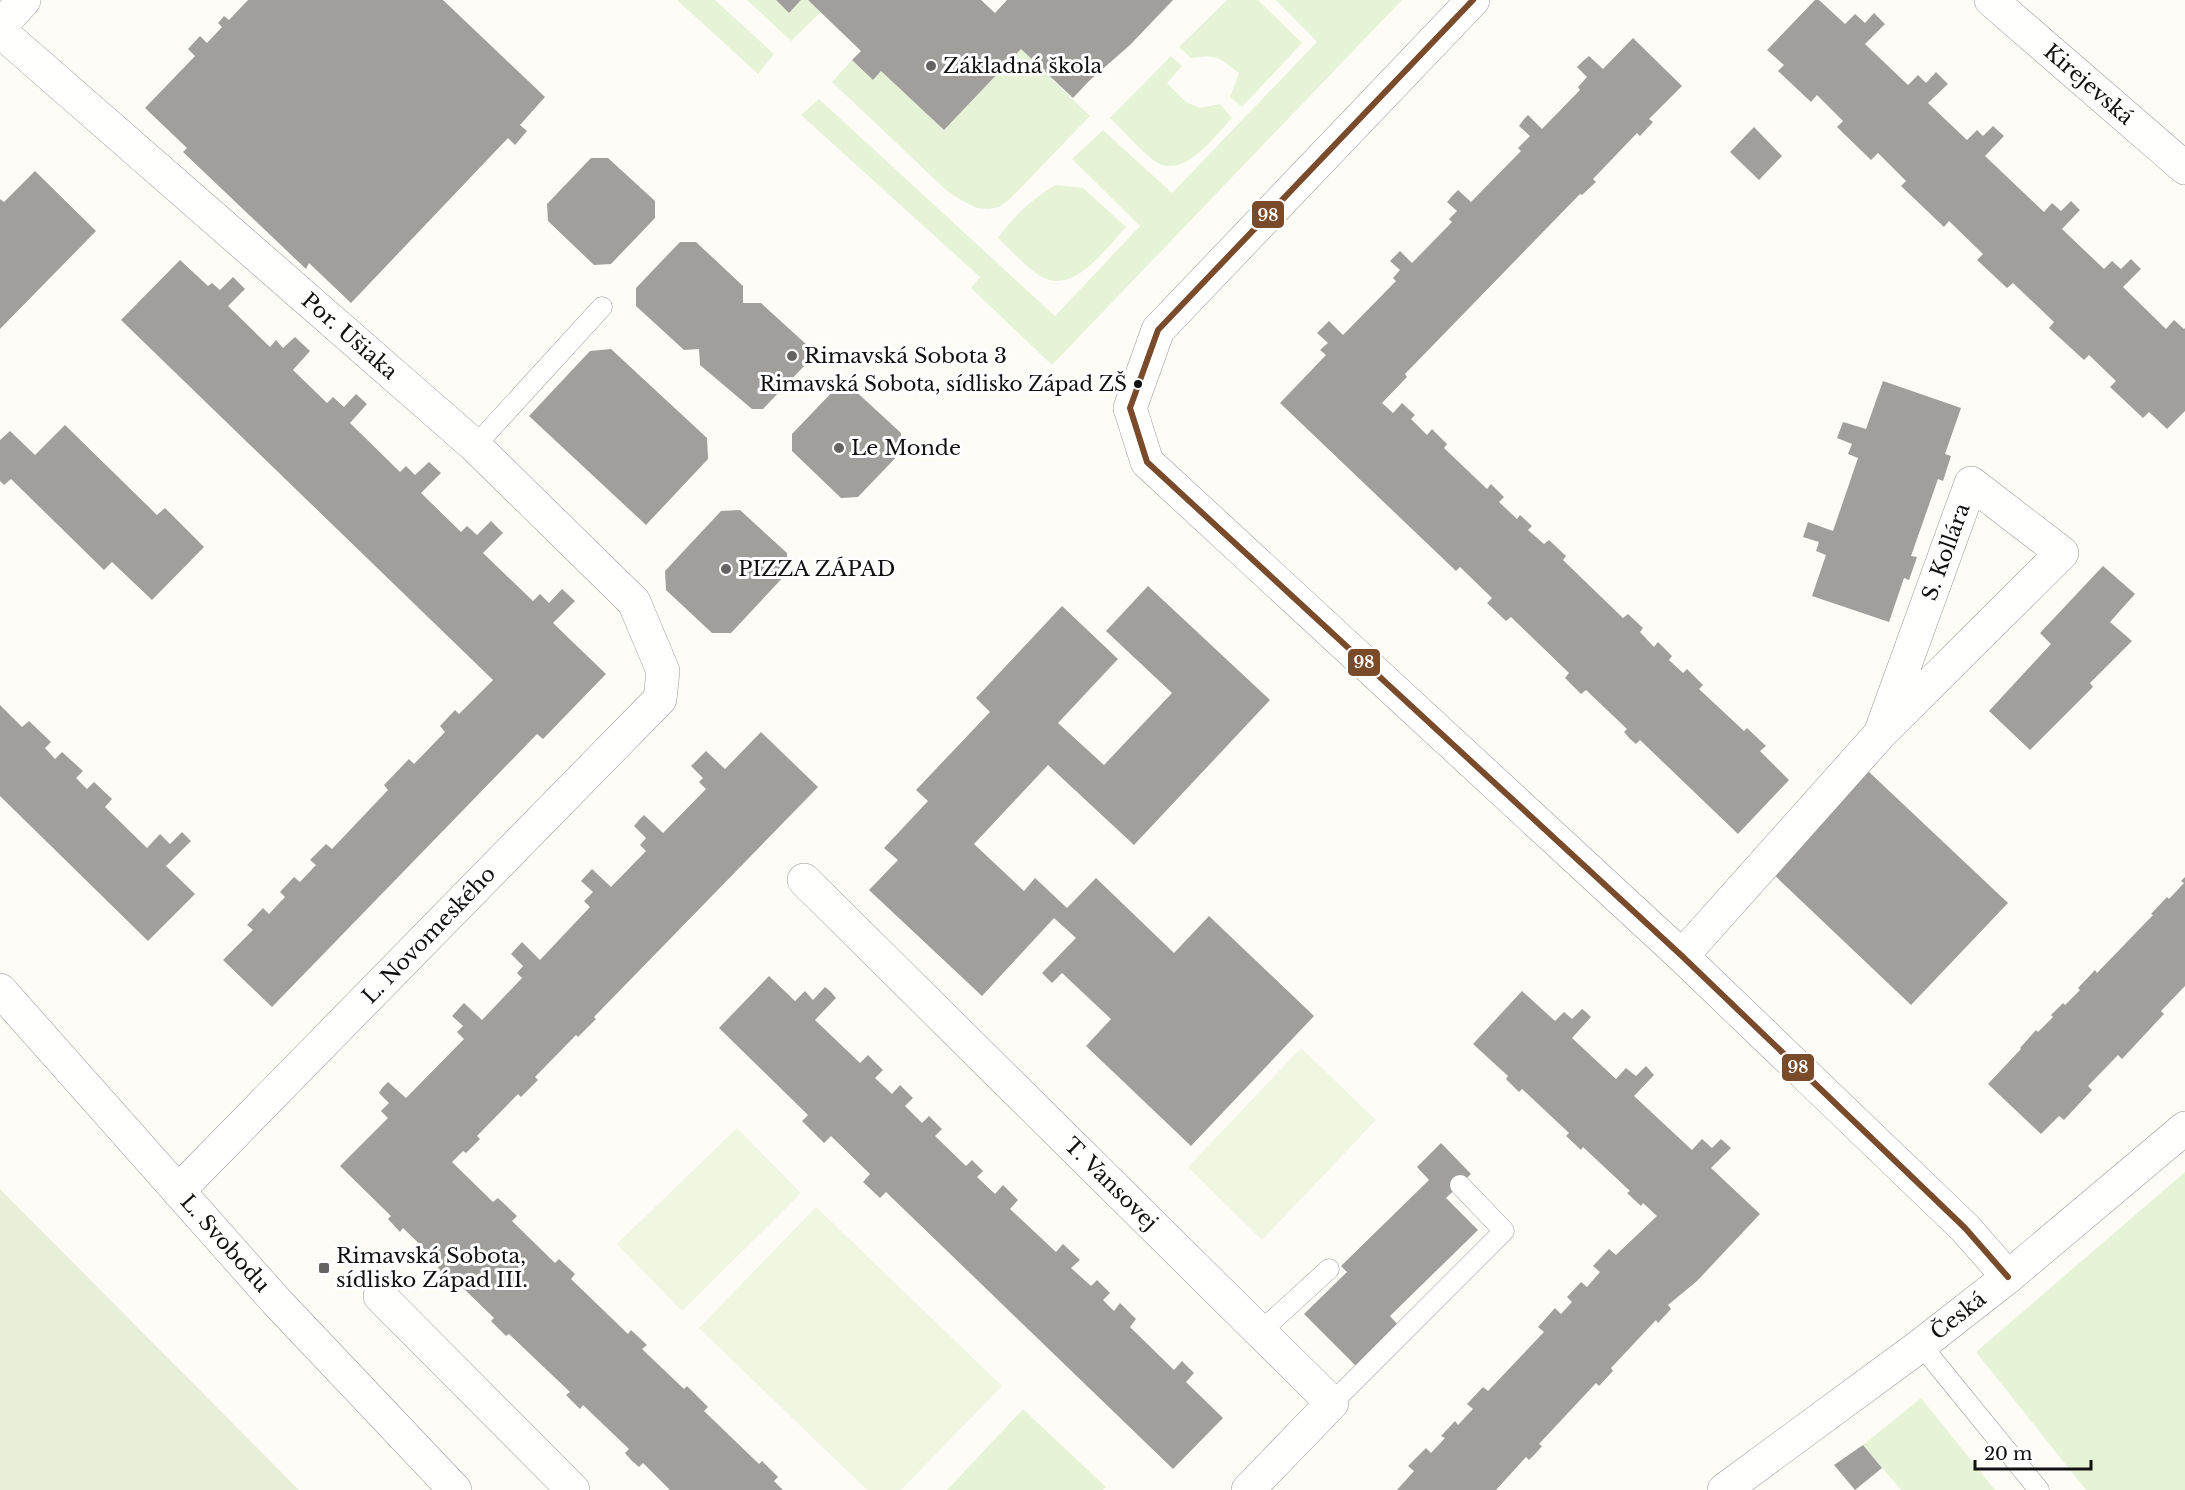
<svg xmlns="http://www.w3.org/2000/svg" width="2185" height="1490" font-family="'Libre Baskerville',serif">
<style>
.green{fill:#e7f3d7}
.cemetery{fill:#e9eedb}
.pitch{fill:#f0f6e1}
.building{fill:#a19f9c}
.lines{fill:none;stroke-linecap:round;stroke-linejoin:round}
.lane-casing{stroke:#979795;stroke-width:21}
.street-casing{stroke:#979795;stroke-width:34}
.lane{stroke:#fffffe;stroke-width:20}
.street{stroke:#fffffe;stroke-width:33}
.bus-1-casing{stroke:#fff;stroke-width:10}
.bus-1{stroke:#7a4b2a;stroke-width:6}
.poi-dot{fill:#646362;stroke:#fff;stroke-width:2}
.bus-dot{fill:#111;stroke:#fff;stroke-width:2}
.labels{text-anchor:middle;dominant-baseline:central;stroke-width:6;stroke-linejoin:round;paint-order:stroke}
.bus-label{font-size:20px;fill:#111;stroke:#fff;text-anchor:end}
.poi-label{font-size:21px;fill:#111;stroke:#fff;text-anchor:start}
.street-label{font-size:21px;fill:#111;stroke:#fff}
.line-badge{stroke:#fff;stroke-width:2}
.badge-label{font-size:16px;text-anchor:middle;font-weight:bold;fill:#fff}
</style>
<rect width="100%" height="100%" fill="#fdfcf7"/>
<g class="green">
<path d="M677 0H715L774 54 758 74Z"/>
<path d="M747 0H776L789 13 801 0H808L821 12 791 41Z"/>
<path d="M1227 0H1258L1302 43 1242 107 1230 97 1239 73C1218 57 1218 54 1191 58L1179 47Z"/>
<path d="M1276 0H1402L1052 365 971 288 980 277 801 115 819 99 1055 316 1140 226 1072 159 1103 130 1172 193 1317 42Z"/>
<path d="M1021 49 1090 116 1010 199 999 207 989 209 977 208 961 200 946 190 832 82 852 60 873 80 881 71 944 130Z"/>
<path d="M1171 56 1182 66 1167 83 1186 102 1200 108 1220 104 1232 118C1216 135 1185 178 1158 163 1147 158 1121 128 1110 118Z"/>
<path d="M1055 185 1083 188 1126 227C1107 247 1076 293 1044 278 1027 269 1013 252 998 238 1012 217 1034 198 1055 185Z"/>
<path d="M2185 1172V1490H2086L1976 1352Z"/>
<path d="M1921 1398 1995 1490H1901L1863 1445Z"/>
<path d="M1023 1409 1106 1487 1103 1490H947Z"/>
</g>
<path class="cemetery" d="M0 1189 299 1490H0Z"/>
<g class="pitch">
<path d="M1301 1048 1376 1120 1262 1240 1188 1167Z"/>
<path d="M737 1128 801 1193 682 1311 617 1244Z"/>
<path d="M816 1207 1002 1386 901 1490H867L699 1328Z"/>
</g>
<g class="building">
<path d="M248 0H443L545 97 520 125 527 131 515 145 508 138 351 303 309 263 306 269 183 152 187 148 145 108 195 56 188 49 200 36 207 43 222 27 218 23 224 16 229 20Z"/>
<path d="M776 0H801L789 13Z"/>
<path d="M808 0H981L995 13 1007 0H1173L1130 45 1089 81 1073 98 1021 49 944 130 881 71 873 80 852 60 861 51Z"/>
<path d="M1815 0H1819L1845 24 1855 14 1865 23 1874 13 1885 24 1865 44 1908 85 1918 75 1926 83 1936 72 1948 84 1928 103 1967 140 1977 130 1983 136 1993 126 2004 136 1985 156 2044 212 2052 203 2061 211 2071 201 2080 210 2062 229 2104 269 2112 261 2121 269 2131 259 2141 269 2123 287 2166 329 2174 320 2184 329 2185 328V411L2167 429 2149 412 2143 418 2110 387 2116 381 2089 355 2084 360 2049 328 2054 322 2013 283 2007 288 1977 260 1983 254 1949 221 1944 227 1901 186 1906 181 1878 153 1871 160 1837 127 1843 121 1817 95 1811 102 1778 71 1784 65 1767 50Z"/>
<path d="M1633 38 1682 86 1649 119 1653 122 1640 136 1637 133 1593 179 1596 182 1582 195 1580 194 1405 374 1407 377 1382 403 1393 413 1402 403 1415 415 1411 419 1427 435 1432 429 1447 444 1444 448 1487 489 1491 484 1504 497 1499 502 1517 519 1520 515 1532 526 1528 530 1544 544 1549 540 1566 556 1563 560 1623 618 1628 614 1643 628 1640 632 1654 647 1658 642 1672 656 1669 660 1683 673 1687 669 1703 685 1699 689 1744 731 1747 728 1766 746 1760 751 1789 780 1738 834 1640 740 1636 744 1630 739 1624 732 1627 729 1586 690 1581 694 1565 678 1569 673 1511 617 1506 621 1487 603 1492 598 1460 567 1456 571 1280 403 1326 355 1320 350 1328 343 1317 333 1329 321 1343 335 1396 281 1393 278 1400 270 1390 261 1400 251 1412 263 1452 222 1449 219 1457 211 1447 202 1453 195 1458 190 1471 202 1521 151 1518 148 1530 136 1519 126 1524 119 1528 115 1542 129 1580 90 1578 87 1587 77 1577 67 1583 61 1589 56 1603 69Z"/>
<path d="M1754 127 1782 156 1759 180 1730 152Z"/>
<path d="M591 158H608L655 201V218L611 264 594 265 548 221 547 204Z"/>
<path d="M35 171 96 231 0 329V199L4 202Z"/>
<path d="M680 242H696L743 286V303H761L807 345V363L763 409H752L700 365 699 349 684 350 636 306V288Z"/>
<path d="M180 260 208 286 212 283 220 290 233 277 245 289 228 306 270 347 276 340 283 348 295 337 310 351 293 370 327 403 333 397 344 407 356 394 367 404 350 423 400 472 406 466 415 475 429 462 441 473 421 493 461 532 467 526 477 535 491 521 503 533 483 553 533 601 540 594 549 603 562 589 575 601 553 623 606 674 543 739 537 734 272 1007 223 960 253 930 247 925 263 908 269 914 285 897 280 892 294 877 300 882 316 865 310 860 326 844 332 849 388 790 384 785 409 759 414 764 445 732 440 726 455 710 459 714 493 680 121 320Z"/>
<path d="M611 349 707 438 708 459 646 525 529 416 590 351Z"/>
<path d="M1883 381 1961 408 1945 454 1951 456 1943 481 1938 479 1911 556 1917 557 1909 580 1904 578 1889 622 1812 596 1826 555 1816 551 1819 542 1803 537 1808 522 1833 531 1858 458 1848 454 1852 444 1837 438 1843 422 1866 429Z"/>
<path d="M851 387 901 433 902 451 858 497 841 498 792 451V434L836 388Z"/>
<path d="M65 425 157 515 165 508 204 547 152 600 112 562 104 570 11 479 4 485 0 481V440L10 431 35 455Z"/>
<path d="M740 510 787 553V573L731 633H712L666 590 665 571 721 511Z"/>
<path d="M2103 566 2135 594 2110 622 2132 641 2090 683 2093 687 2030 750 1989 711 2051 644 2040 633Z"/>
<path d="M1148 586 1270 700 1134 845 1048 765 974 844 1024 891 1035 878 1067 908 1096 878 1174 953 1209 916 1314 1016 1191 1146 1086 1046 1111 1019 1062 973 1052 983 1042 973 1076 938 1054 918 982 996 869 890 898 860 884 848 928 801 916 790 990 712 976 698 1062 606 1118 659 1058 723 1104 765 1172 693 1106 631Z"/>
<path d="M0 705 22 727 29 721 51 742 45 748 55 759 62 752 83 771 76 778 87 789 94 782 112 799 105 807 147 848 160 834 170 844 182 832 191 841 166 866 195 894 148 941 0 796Z"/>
<path d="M761 732 818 787 594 1017 596 1019 578 1037 576 1035 535 1077 538 1080 521 1097 518 1094 477 1136 480 1139 466 1153 463 1151 452 1162 493 1202 498 1198 517 1216 512 1221 555 1263 559 1259 575 1274 571 1279 628 1334 631 1330 647 1345 642 1349 684 1389 687 1386 708 1407 704 1411 759 1464 762 1461 778 1477 774 1481 783 1490H670L643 1463 639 1467 631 1460 625 1453 629 1449 583 1405 580 1409 566 1395 570 1392 509 1334 506 1336 491 1321 494 1318 462 1287 458 1291 436 1269 441 1265 403 1228 400 1232 388 1219 391 1216 340 1166 388 1118 381 1111 389 1103 379 1093 382 1088 388 1082 406 1098 464 1039 457 1032 463 1026 452 1016 464 1003 482 1020 522 978 517 973 523 966 511 954 522 942 540 960 590 907 584 901 593 892 581 881 592 869 611 887 646 851 640 845 646 838 634 826 639 820 644 815 663 833 706 789 699 782 703 778 691 766 706 751 725 769Z"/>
<path d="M1868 771 2008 903 1911 1005 1771 872Z"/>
<path d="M2185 877V986L2161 1011 2164 1014 2122 1059 2118 1055 2088 1086 2092 1090 2064 1120 2059 1116 2041 1134 1988 1084 2021 1049 2020 1048 2036 1030 2038 1032 2053 1017 2051 1015 2063 1003 2065 1005 2080 990 2078 988 2095 970 2097 973 2153 915 2151 914 2167 897 2169 899 2184 883 2181 881Z"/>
<path d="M769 976 795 1001 805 991 813 1000 825 987 831 992 836 998 815 1020 860 1063 868 1055 883 1070 875 1078 892 1094 900 1085 913 1098 905 1106 922 1123 929 1116 942 1129 935 1136 966 1166 972 1160 983 1171 977 1177 995 1194 1003 1185 1018 1200 1010 1209 1056 1252 1063 1244 1080 1260 1071 1268 1091 1286 1097 1280 1110 1293 1103 1300 1114 1311 1120 1303 1136 1319 1130 1327 1174 1370 1182 1361 1194 1373 1186 1382 1223 1418 1173 1469 886 1192 880 1198 863 1182 870 1174 831 1136 824 1143 802 1121 808 1115 719 1028Z"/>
<path d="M1522 991 1555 1021 1564 1012 1572 1019 1582 1009 1586 1012 1591 1017 1572 1038 1616 1079 1626 1068 1636 1076 1646 1066 1654 1075 1634 1096 1692 1150 1702 1139 1712 1148 1721 1139 1731 1148 1711 1168 1760 1214 1697 1281 1668 1305 1671 1309 1658 1323 1656 1320 1611 1368 1613 1371 1599 1386 1596 1383 1539 1444 1542 1446 1536 1453 1529 1460 1526 1457 1496 1490H1397L1414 1471 1408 1466 1426 1448 1431 1453 1445 1438 1441 1436 1455 1421 1458 1425 1473 1409 1467 1404 1483 1387 1488 1391 1544 1332 1538 1327 1555 1308 1561 1314 1572 1302 1567 1297 1581 1282 1587 1287 1600 1272 1593 1266 1609 1249 1616 1255 1657 1216 1643 1203 1641 1206 1627 1193 1630 1191 1583 1147 1581 1150 1566 1136 1569 1133 1522 1089 1519 1092 1506 1079 1508 1076 1473 1044Z"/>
<path d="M1441 1143 1471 1174 1446 1198 1478 1230 1390 1316 1399 1326 1357 1367 1304 1314 1347 1272 1341 1266 1429 1180 1417 1167Z"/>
<path d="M1863 1445 1882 1468 1855 1490 1834 1465Z"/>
</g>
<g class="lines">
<g class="lane-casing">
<g id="lane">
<path d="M475 446 602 307"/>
<path d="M1260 1332 1329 1269"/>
<path d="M1921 1345 2039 1490"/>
<path d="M1332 1403 1504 1231 1460 1185"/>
</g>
</g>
<g class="street-casing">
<g id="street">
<path d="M1473 0 1158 330 1130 408 1147 462 1682 956 1965 1228 2008 1277"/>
<path id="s1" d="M1991 0 2185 168"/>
<path d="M0 27 24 0"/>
<path id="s2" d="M0 31 475 446 634 602 663 671 660 699 178 1191"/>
<path id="s3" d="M804 880 1332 1403 1248 1490"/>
<path d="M1682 956 1880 734 2062 553 1971 483 1880 734"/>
<path id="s4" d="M0 990 276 1301 455 1490"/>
<path d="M380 1296 573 1490"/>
<path id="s5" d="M1724 1490 1921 1345 2008 1277 2185 1128"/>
</g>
</g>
<use href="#lane" class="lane"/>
<use href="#street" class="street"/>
<g class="bus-1-casing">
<path id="bus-1" d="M1473 0 1158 330 1130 408 1147 462 1682 956 1965 1228 2008 1277"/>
</g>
<use href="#bus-1" class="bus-1"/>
</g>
<g class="poi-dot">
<circle cx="931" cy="66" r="6"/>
<circle cx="792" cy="356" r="6"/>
<circle cx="839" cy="448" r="6"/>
<circle cx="726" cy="569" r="6"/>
<rect x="318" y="1262" width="12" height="12" rx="3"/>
</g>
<circle class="bus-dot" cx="1138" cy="384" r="5"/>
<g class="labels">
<g class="bus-label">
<text x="1127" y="384">Rimavská Sobota, sídlisko Západ ZŠ</text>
</g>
<g class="poi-label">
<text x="943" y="66">Základná škola</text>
<text x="804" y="356">Rimavská Sobota 3</text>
<text x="851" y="448">Le Monde</text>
<text x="738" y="569">PIZZA ZÁPAD</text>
<text x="336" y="1256">Rimavská Sobota,<tspan x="336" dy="24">sídlisko Západ III.</tspan></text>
</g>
<g class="street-label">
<text stroke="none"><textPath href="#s1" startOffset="129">Kirejevská</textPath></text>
<text stroke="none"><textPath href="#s2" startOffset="464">Por. Ušiaka</textPath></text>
<text transform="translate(1946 552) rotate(-70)">S. Kollára</text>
<text transform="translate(429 935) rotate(-46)">L. Novomeského</text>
<text stroke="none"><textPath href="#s3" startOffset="432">T. Vansovej</textPath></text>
<text stroke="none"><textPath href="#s4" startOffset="339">L. Svobodu</textPath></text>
<text stroke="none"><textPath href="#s5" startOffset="292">Česká</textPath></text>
</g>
</g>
<g class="line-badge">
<rect x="1251" y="200" width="34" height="29" rx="6" fill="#7a4b2a"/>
<rect x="1347" y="648" width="34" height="29" rx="6" fill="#7a4b2a"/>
<rect x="1781" y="1053" width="34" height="29" rx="6" fill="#7a4b2a"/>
</g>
<g class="badge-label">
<text x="1268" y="221">98</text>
<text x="1364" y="668">98</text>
<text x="1798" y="1073">98</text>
</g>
<path d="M1975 1460v9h116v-9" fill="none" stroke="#111111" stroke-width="3"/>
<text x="1984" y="1460" font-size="18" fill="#111111" stroke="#ffffff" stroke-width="4.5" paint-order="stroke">20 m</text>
</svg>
